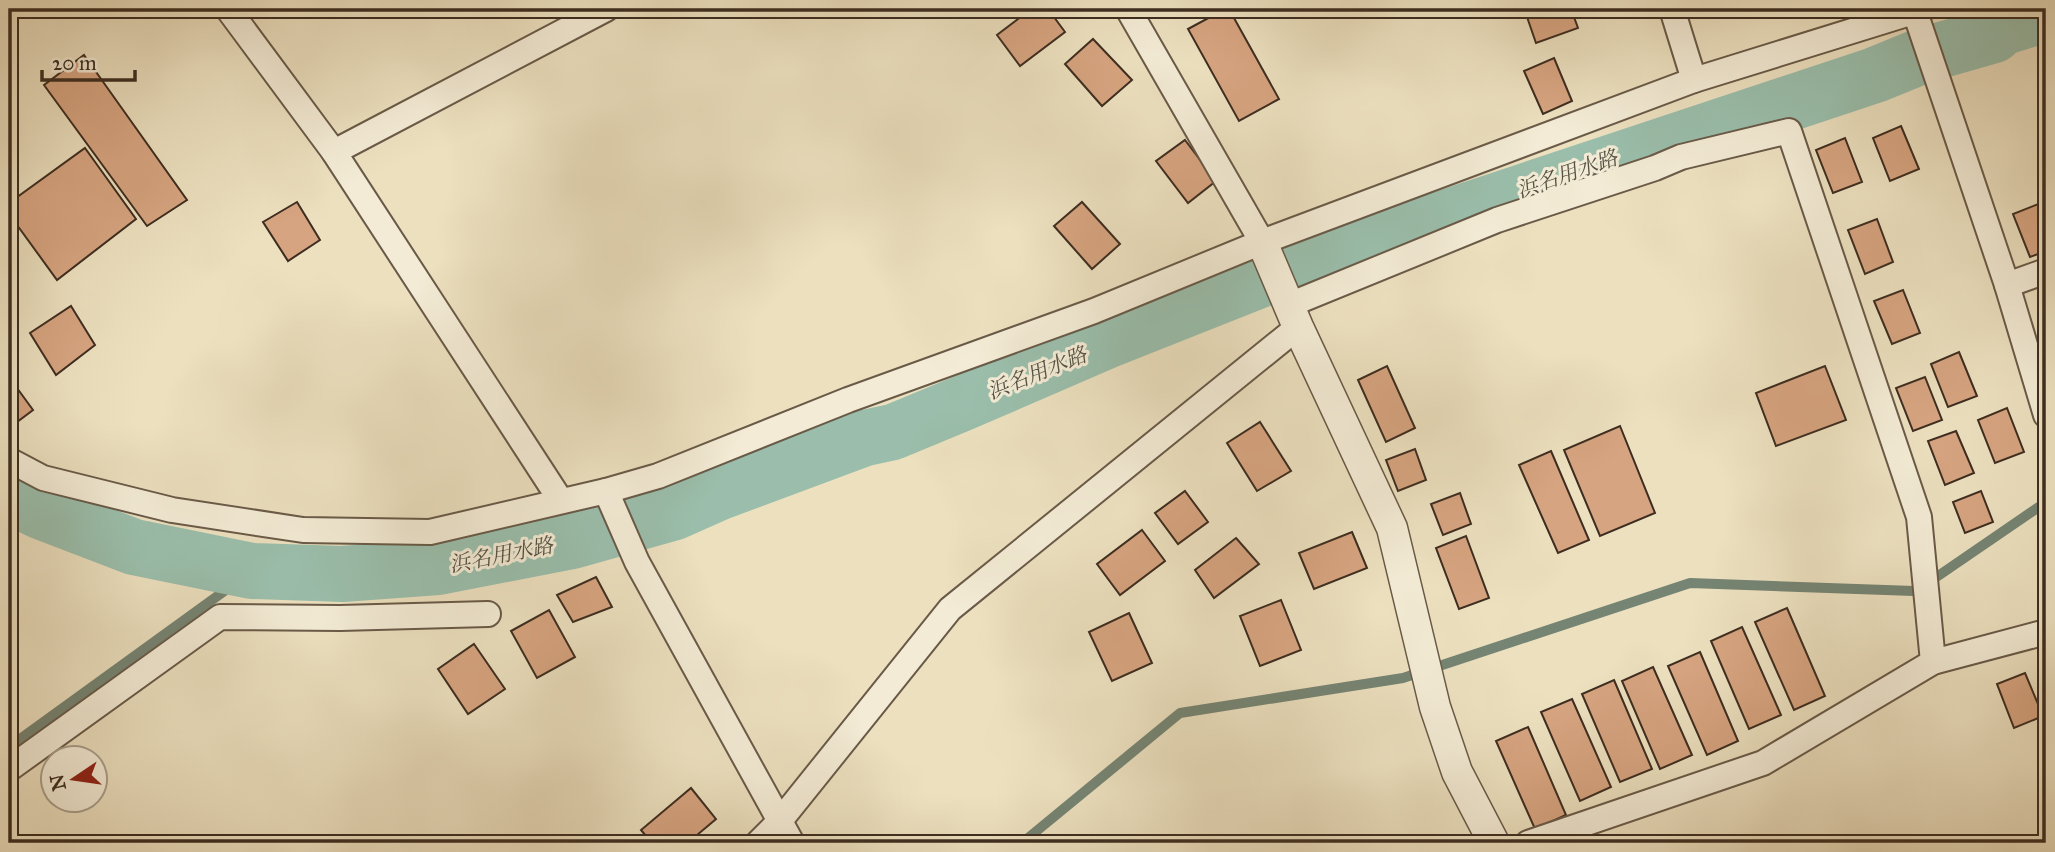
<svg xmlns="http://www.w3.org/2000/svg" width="2055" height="852" font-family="'IM FELL Great Primer','Noto Serif JP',serif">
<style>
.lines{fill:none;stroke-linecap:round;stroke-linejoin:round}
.stream{stroke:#758473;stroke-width:10}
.river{stroke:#9abeab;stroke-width:56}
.building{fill:#d6a480;stroke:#3d2d20;stroke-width:2}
.minor-casing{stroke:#695a48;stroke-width:28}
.tertiary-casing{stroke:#695a48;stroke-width:33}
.minor{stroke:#f3ebd5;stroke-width:24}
.tertiary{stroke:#f3ebd5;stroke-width:30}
.labels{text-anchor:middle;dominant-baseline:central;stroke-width:6;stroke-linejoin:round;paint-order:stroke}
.water-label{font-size:21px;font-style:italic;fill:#545143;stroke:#f3ebd5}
</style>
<rect width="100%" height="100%" fill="#ece0bf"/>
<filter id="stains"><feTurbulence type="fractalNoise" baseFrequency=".00286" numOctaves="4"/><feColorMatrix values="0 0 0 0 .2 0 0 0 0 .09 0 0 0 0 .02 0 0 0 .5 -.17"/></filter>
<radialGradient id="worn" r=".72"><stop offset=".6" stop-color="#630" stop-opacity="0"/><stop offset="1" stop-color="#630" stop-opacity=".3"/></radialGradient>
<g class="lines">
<g class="stream">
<path d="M1938 576 2046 502"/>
<path d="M9 747 252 571"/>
<path d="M1022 843 1180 713 1403 678 1690 583 1914 591"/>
</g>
<path class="river" d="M9 496 40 511 134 547 252 571 342 574 438 567 572 541 675 512 720 492 865 438 893 432 963 403 1106 341 1315 258 1348 250 1875 75 1924 55 1994 35 2001 28 2046 14"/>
</g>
<g class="building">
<path d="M1031 9H1048L1065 32 1020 66 997 35Z"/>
<path d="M1225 9H1229L1279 99 1239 121 1188 29Z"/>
<path d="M1553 9H1571L1578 28 1536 43 1527 17Z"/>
<path d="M1093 39 1132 80 1102 106 1065 64Z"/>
<path d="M84 55 187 200 147 226 44 85Z"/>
<path d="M1554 58 1572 101 1543 114 1524 71Z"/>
<path d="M1901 126 1919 169 1890 181 1873 138Z"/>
<path d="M1845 138 1862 182 1833 193 1816 150Z"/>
<path d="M1185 140 1216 181 1188 203 1156 161Z"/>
<path d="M85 148 136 219 57 280 9 214V203Z"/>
<path d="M297 202 320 240 288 261 263 222Z"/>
<path d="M1082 202 1120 244 1092 269 1054 226Z"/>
<path d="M2041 203 2046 215V251L2030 257 2013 214Z"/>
<path d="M1877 219 1893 262 1865 274 1848 230Z"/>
<path d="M1903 290 1920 333 1892 344 1874 301Z"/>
<path d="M71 306 95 345 56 375 30 333Z"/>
<path d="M1959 352 1977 396 1948 407 1931 364Z"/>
<path d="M1387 366 1415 428 1386 442 1358 380Z"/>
<path d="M1825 366 1846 420 1776 446 1756 393Z"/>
<path d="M9 377 33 410 13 425 9 419Z"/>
<path d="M1925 377 1942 420 1913 431 1896 388Z"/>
<path d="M2007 408 2024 452 1995 463 1978 420Z"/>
<path d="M1260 422 1291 471 1257 491 1227 443Z"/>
<path d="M1620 426 1655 513 1600 536 1564 450Z"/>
<path d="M1956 431 1974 473 1945 485 1928 441Z"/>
<path d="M1415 449 1426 480 1398 491 1386 460Z"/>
<path d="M1551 451 1589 540 1558 553 1519 465Z"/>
<path d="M1185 491 1208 522 1178 544 1155 513Z"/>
<path d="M1981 491 1993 522 1965 533 1953 502Z"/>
<path d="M1460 493 1471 524 1443 535 1431 504Z"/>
<path d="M1142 530 1165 561 1120 595 1097 564Z"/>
<path d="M1352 532 1367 568 1314 589 1299 553Z"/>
<path d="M1466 536 1489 598 1459 609 1436 548Z"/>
<path d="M1236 538 1259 564 1214 598 1195 570Z"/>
<path d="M596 577 612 607 573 622 557 595Z"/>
<path d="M1281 600 1301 650 1260 666 1240 616Z"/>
<path d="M1787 608 1825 696 1794 710 1755 622Z"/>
<path d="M549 610 575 657 537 678 511 631Z"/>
<path d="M1129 613 1152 663 1112 681 1089 632Z"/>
<path d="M1742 627 1781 715 1749 729 1711 641Z"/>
<path d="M474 644 505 689 468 714 438 669Z"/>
<path d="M1700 652 1738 741 1707 755 1668 666Z"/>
<path d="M1653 667 1692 755 1660 769 1622 681Z"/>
<path d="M2025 673 2043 716 2014 728 1997 684Z"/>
<path d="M1614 680 1652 769 1620 782 1582 694Z"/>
<path d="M1572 699 1611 787 1580 801 1541 712Z"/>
<path d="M1528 727 1566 815 1535 829 1496 741Z"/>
<path d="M691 788 716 819 697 835 704 843H652L641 830Z"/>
</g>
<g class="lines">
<g class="minor-casing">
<g id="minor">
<path d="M228 9 334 152 561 501"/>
<path d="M1128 9 1262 242"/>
<path d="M1672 9 1694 80"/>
<path d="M1915 12 2007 285 2046 415"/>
<path d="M334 152 606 9"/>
<path d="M2007 285 2046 271"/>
<path d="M1289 305 1497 220 1655 168 1681 157 1789 131 1919 517 1933 662"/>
<path d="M9 460 43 478 172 510 303 530 430 532 606 491 658 476 848 400 1094 311 1262 242 1694 80 1923 9"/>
<path d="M606 491 637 562 792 843"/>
<path d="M9 769 220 617 340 618 488 614"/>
<path d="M758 843 779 822 950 609 1298 327"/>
<path d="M1528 843 1763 763 1933 662 2046 632"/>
</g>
</g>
<g class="tertiary-casing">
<path id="tertiary" d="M1262 242 1298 327 1392 528 1435 707 1457 772 1494 843"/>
</g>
<use href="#minor" class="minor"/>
<use href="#tertiary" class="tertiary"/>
</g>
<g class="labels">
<g class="water-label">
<text transform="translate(1567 174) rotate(-19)">浜名用水路</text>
<text transform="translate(1037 373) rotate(-22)">浜名用水路</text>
<text transform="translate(501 555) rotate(-11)">浜名用水路</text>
</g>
</g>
<rect width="2055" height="852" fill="none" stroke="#ece0bf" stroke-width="35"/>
<rect x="10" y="10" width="2034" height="831" fill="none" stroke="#3d2d20" stroke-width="3.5"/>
<rect x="18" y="18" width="2020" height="817" fill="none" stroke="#3d2d20" stroke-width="2"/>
<g transform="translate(74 779) rotate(257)"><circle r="33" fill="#f3ebd5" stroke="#aa9f8d" stroke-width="2"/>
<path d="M0-5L12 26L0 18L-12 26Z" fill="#8f2418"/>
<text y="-10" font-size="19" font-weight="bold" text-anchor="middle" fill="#3d2d20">N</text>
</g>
<path d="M42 70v10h93v-10" fill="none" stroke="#3d2d20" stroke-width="3.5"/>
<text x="52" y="70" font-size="21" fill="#3d2d20" stroke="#f3ebd5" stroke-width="5" paint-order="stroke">20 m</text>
<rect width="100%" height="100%" filter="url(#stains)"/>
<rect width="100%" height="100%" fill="url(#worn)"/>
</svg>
